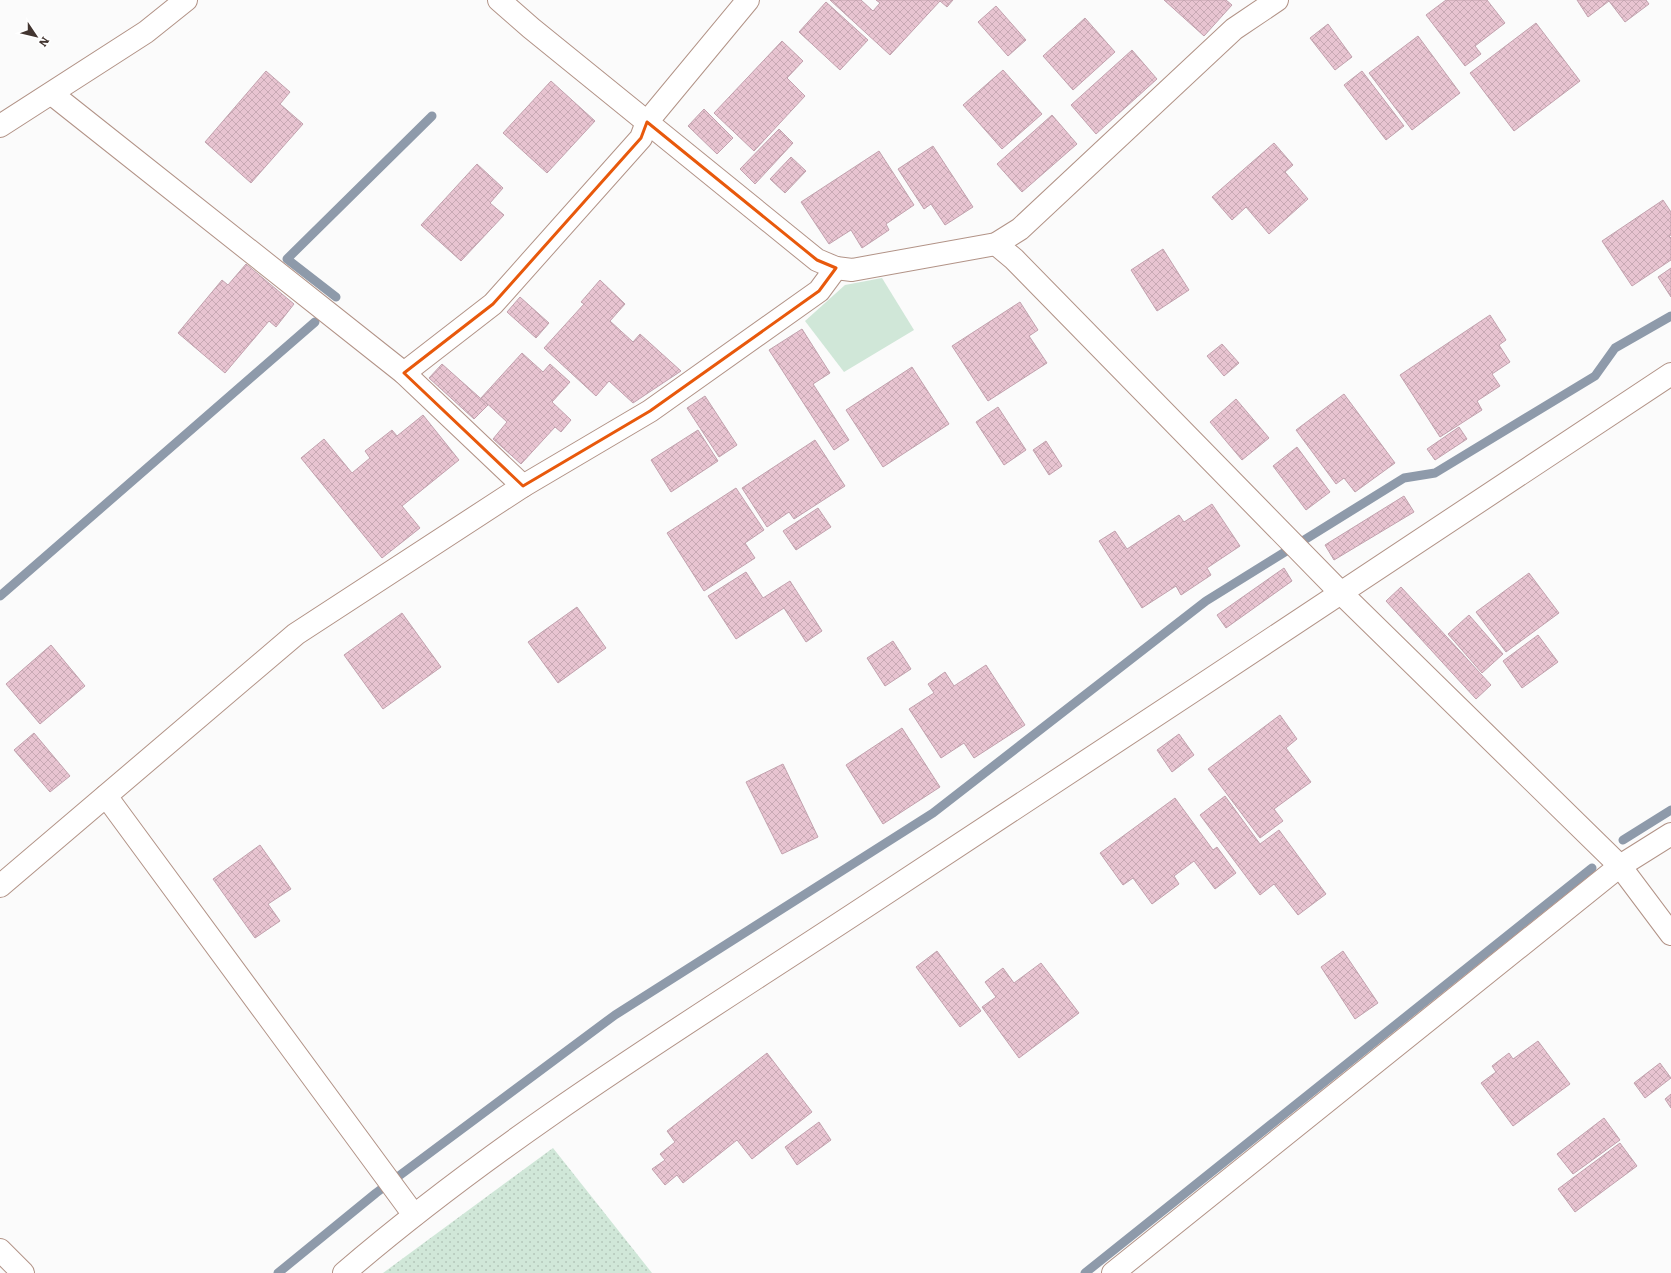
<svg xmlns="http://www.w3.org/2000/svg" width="1671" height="1273" font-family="Literata,serif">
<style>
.grass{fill:url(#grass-dots)}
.green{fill:#d0e7d8}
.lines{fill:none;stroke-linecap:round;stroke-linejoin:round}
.stream{stroke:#8e9aaa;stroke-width:9}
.building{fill:url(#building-cross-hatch);stroke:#c2a2ae}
.minor-casing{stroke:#b29387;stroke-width:24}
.tertiary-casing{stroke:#b29387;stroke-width:24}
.minor{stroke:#fff;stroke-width:22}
.tertiary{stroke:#fff;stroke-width:22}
.marked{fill:none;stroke:#e8590c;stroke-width:3;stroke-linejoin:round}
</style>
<defs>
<pattern id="grass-dots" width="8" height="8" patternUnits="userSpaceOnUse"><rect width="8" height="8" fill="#d0e7d8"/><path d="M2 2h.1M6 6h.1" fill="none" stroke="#b4c7ba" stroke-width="1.8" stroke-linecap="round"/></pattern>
<pattern id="building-cross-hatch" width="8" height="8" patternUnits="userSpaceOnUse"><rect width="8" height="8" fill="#e8c4d1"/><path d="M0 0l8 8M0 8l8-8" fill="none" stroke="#c8a9b4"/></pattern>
</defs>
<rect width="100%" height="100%" fill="#fbfbfb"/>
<path class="grass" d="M553 1148 652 1273H383Z"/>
<path class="green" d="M882 278 914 330 844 372 805 321 845 285Z"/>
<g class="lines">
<g class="stream">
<path d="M336 297 287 259 432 116"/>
<path d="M0 596 315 322"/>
<path d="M1623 840 1671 810"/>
<path d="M278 1273 376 1193 615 1015 933 813 1206 601 1404 478 1435 473 1595 376 1615 348 1671 316"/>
<path d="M1085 1273 1592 868"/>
</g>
</g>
<g class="building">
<path d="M830 0H861L873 11 880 3 876 0H953L947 7 940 1 890 55Z"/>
<path d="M1164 0H1226L1232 5 1204 36Z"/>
<path d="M1446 0H1487L1505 23 1475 46 1481 54 1465 66 1426 15Z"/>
<path d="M1577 0H1646L1649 4 1625 22 1609 1 1588 17Z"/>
<path d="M826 2 868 40 840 70 799 32Z"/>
<path d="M996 6 1026 40 1008 56 978 22Z"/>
<path d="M1085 18 1115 52 1073 90 1043 56Z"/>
<path d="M1536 23 1580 81 1514 131 1470 73Z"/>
<path d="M1328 24 1352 57 1335 70 1310 38Z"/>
<path d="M1418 36 1460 93 1412 130 1369 73Z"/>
<path d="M782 41 803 61 787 78 805 96 754 151 714 113Z"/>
<path d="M1132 50 1157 79 1096 134 1071 105Z"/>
<path d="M1003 70 1042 114 1002 149 963 105Z"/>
<path d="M266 71 290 92 280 104 303 124 251 183 205 142Z"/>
<path d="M1362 71 1404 126 1386 140 1344 85Z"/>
<path d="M551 81 595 121 547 173 503 133Z"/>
<path d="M704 109 733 138 717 154 688 126Z"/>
<path d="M1052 115 1077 144 1022 192 997 164Z"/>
<path d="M779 129 793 143 755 184 740 169Z"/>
<path d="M1274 143 1293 165 1285 172 1308 199 1269 234 1246 207 1232 220 1212 197Z"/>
<path d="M933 146 973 207 945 225 931 204 924 209 898 169Z"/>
<path d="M879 151 914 205 886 224 889 230 862 248 851 230 829 244 801 202Z"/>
<path d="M791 157 806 171 785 193 770 179Z"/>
<path d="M477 164 503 188 490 203 504 215 461 261 421 225Z"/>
<path d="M1663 200 1671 212V235L1669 236 1671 238V260L1632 286 1602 241Z"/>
<path d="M1163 249 1189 290 1157 311 1131 270Z"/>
<path d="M246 264 294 304 276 327 269 321 225 373 178 333 222 280 228 285Z"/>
<path d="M1671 268V297L1658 277Z"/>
<path d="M600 280 625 304 610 321 633 342 640 334 681 371 633 403 609 381 596 396 544 348 584 304 581 302Z"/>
<path d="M520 297 549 323 536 338 507 312Z"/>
<path d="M1020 302 1038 330 1029 336 1047 363 988 401 952 346Z"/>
<path d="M1490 315 1506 340 1499 345 1510 362 1492 374 1500 386 1477 401 1482 410 1440 437 1400 375Z"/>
<path d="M802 329 830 373 813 384 849 440 834 450 769 350Z"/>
<path d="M1222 344 1239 363 1224 376 1207 356Z"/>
<path d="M522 353 543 372 550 364 570 382 552 402 571 420 561 432 555 427 521 464 493 439 507 422 481 398Z"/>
<path d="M442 364 488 405 474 419 429 378Z"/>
<path d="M912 367 949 424 883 467 846 410Z"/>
<path d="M1344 394 1395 463 1355 492 1344 478 1336 484 1296 430Z"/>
<path d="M705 396 737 445 719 457 687 408Z"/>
<path d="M1236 399 1269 438 1242 460 1210 422Z"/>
<path d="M998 407 1026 450 1004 465 976 422Z"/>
<path d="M423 415 459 460 402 506 420 528 382 558 301 458 324 439 352 473 370 458 365 451 392 430 397 436Z"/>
<path d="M1459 427 1467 439 1435 460 1427 449Z"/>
<path d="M698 430 718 461 671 492 651 460Z"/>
<path d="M815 440 845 486 794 519 789 512 767 527 742 488Z"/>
<path d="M1046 441 1062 466 1049 475 1033 450Z"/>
<path d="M1297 447 1330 492 1306 510 1273 466Z"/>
<path d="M736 488 764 530 745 543 755 558 704 591 667 533Z"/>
<path d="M1404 496 1414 512 1334 560 1325 545Z"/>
<path d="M1212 504 1240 546 1207 568 1211 575 1181 595 1176 586 1142 608 1099 541 1115 531 1127 549 1179 515 1184 522Z"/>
<path d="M818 508 831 527 796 550 783 531Z"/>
<path d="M1284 568 1292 581 1226 628 1217 615Z"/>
<path d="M746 572 763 598 790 581 822 631 806 642 784 608 736 639 708 596Z"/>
<path d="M1529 573 1559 613 1506 652 1476 612Z"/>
<path d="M1401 587 1491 685 1476 699 1386 601Z"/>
<path d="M577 607 606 648 558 683 528 642Z"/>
<path d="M402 613 441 667 383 709 344 655Z"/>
<path d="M1469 615 1503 654 1482 673 1448 634Z"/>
<path d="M1538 635 1558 662 1522 688 1503 661Z"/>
<path d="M893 641 911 669 885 686 867 658Z"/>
<path d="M51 645 85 686 40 724 6 684Z"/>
<path d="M986 665 1025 725 974 758 964 743 941 758 909 709 934 693 928 684 945 672 954 686Z"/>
<path d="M1280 715 1297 739 1286 748 1311 782 1274 809 1283 821 1260 838 1208 769Z"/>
<path d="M902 728 940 787 883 824 846 765Z"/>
<path d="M34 733 70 776 50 792 14 750Z"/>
<path d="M1179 734 1194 755 1172 772 1157 750Z"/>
<path d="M783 764 818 837 782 854 746 782Z"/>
<path d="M1225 796 1260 844 1279 830 1326 894 1298 915 1274 884 1260 895 1200 815Z"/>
<path d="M1175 798 1213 850 1217 847 1236 873 1215 889 1194 861 1174 876 1179 884 1152 904 1133 878 1123 885 1100 853Z"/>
<path d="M260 845 291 889 268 904 280 921 255 938 213 879Z"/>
<path d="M937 951 981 1011 960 1027 916 967Z"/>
<path d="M1343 951 1378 1003 1355 1019 1321 967Z"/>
<path d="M1041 963 1079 1013 1019 1058 982 1007 996 997 985 982 1003 968 1014 983Z"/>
<path d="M1538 1041 1570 1084 1513 1126 1481 1083 1496 1072 1492 1066 1509 1053 1513 1059Z"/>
<path d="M767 1053 812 1112 752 1159 737 1140 683 1183 677 1175 665 1185 652 1169 665 1160 660 1154 675 1142 667 1131Z"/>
<path d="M1660 1063 1671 1078 1645 1098 1634 1083Z"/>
<path d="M1671 1094V1108L1665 1099Z"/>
<path d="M1604 1118 1620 1140 1573 1174 1557 1154Z"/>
<path d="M819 1122 831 1140 797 1165 785 1147Z"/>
<path d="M1620 1143 1637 1166 1575 1212 1558 1189Z"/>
</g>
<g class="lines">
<g class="minor-casing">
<g id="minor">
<path d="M499 0 531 28 817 260 836 268 852 270 996 244 1020 229 1234 29 1277 0"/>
<path d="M52 94 404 373 523 486"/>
<path d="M0 126 146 32 186 0"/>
<path d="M996 244 1014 259 1342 594 1620 866 1671 934"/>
<path d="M404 373 493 304 641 138 647 122 748 0"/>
<path d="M106 796 414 1215"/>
<path d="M0 886 296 634 523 486 650 411 819 291 836 268"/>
<path d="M0 1250 23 1273"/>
<path d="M1113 1273 1620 866 1671 834"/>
</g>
</g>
<g class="tertiary-casing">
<path id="tertiary" d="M344 1273C507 1133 692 1021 871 903 1138 727 1405 552 1671 374"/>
</g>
<use href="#minor" class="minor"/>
<use href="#tertiary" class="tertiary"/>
</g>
<path class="marked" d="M647 122 817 260 836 268 819 291 650 411 523 486 404 373 493 304 641 138Z"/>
<g transform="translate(36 36) rotate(125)" stroke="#ffffff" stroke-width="3" paint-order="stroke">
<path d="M0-3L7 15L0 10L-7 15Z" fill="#423530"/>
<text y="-6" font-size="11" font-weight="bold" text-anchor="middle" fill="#423530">N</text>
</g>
</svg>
